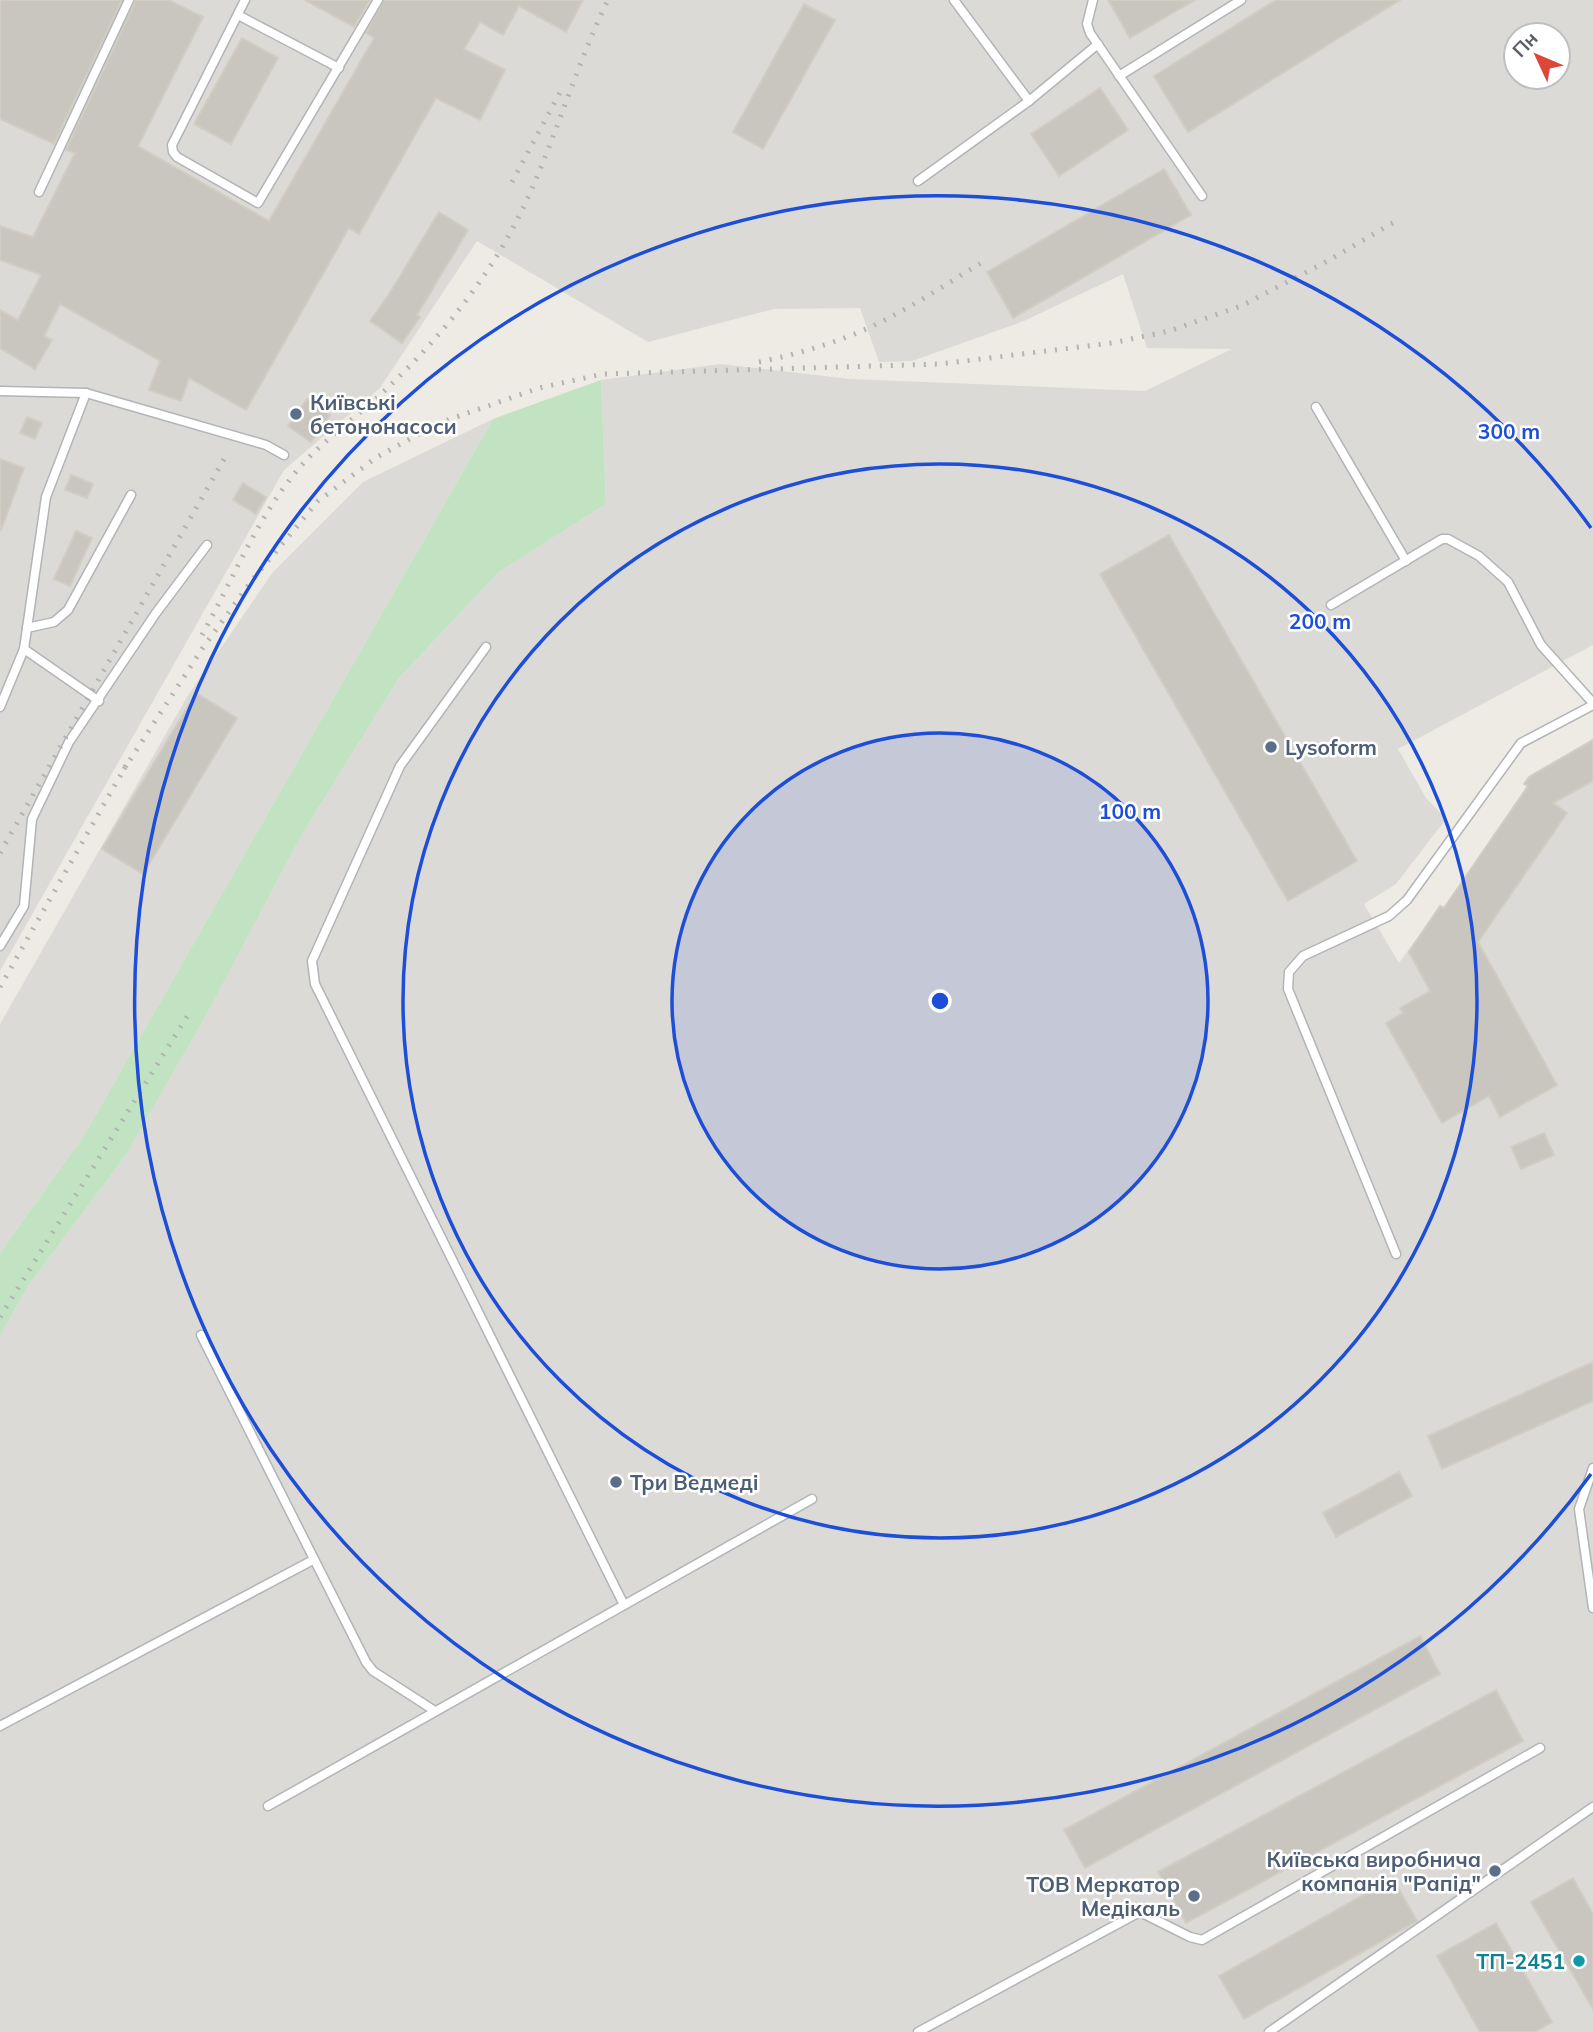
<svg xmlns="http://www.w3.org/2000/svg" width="1593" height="2032" font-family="Mulish,sans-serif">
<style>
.industrial{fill:#dcdad6;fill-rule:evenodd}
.green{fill:#c2e3c2}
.building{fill:#c9c6c0;stroke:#d2cdc2;stroke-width:2}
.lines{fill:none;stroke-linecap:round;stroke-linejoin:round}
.lane-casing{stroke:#b1b4b8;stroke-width:11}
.lane{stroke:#fff;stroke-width:8}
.rail{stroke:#b2b3b3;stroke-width:5;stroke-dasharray:2 9;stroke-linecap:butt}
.ring{fill:none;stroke:#1d4ed8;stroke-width:3.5}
.service-dot{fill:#5c6f8a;stroke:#fff;stroke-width:2.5}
.culture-dot{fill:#0f9aa8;stroke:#fff;stroke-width:2.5}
.labels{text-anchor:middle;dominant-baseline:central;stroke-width:5;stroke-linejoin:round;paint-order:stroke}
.service-label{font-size:21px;font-weight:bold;fill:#4e5e75;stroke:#fff;text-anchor:start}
.culture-label{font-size:21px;font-weight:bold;fill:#0d838f;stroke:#fff;text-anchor:end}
.centre{fill:#1d4ed8;stroke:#fff;stroke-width:3.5}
.ring-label{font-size:21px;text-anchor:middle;font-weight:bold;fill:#1d4ed8;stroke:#fff;stroke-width:5;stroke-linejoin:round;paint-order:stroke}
</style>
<rect width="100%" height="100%" fill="#edebe4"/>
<g class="industrial">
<path d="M0 0H1593V645L1398 749 1426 798 1446 819 1396 884 1364 904 1399 963 1440 906 1444 908 1528 787 1524 784 1529 777 1593 740V2032H0V1336L28 1286 126 1155 208 1012 301 836 399 678 499 572 606 504 601 380 720 364 850 379 1145 391 1232 349 1147 348 1123 274 1024 321 912 361 879 362 860 308 774 309 648 342 477 241 380 388 284 470 0 971ZM1516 35H1558V77H1516Z"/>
<path d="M493 419 85 1134 0 1253V1024L187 697 273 572 363 482Z"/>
</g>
<path class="green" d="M601 380 606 504 499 572 399 678 301 836 208 1012 126 1155 28 1286 0 1336V1253L85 1134 493 419Z"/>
<g class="building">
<path d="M0 0H122L54 144 0 119Z"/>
<path d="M136 0H169L203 17 138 146 269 221 374 38 366 33 384 0H583L566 32 519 6 503 35 480 22 464 49 505 70 480 120 436 98 359 234 349 228 246 410 189 378 181 401 149 390 160 361 60 304 44 336 52 340 35 369 0 348V310L18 320 41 275 0 260V226L33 237 75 153 66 150Z"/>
<path d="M305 0H370L354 27Z"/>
<path d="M1108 0H1195L1130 38Z"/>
<path d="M1276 0H1400L1188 132 1154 76Z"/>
<path d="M804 4 835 20 763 149 733 132Z"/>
<path d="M242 38 278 58 231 144 194 124Z"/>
<path d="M1100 88 1128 130 1059 176 1031 134Z"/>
<path d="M1164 169 1191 215 1013 318 987 272Z"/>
<path d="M439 212 468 230 417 315 420 317 402 343 370 321 388 296Z"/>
<path d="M307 399 330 415 311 442 288 426Z"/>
<path d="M27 417 42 423 35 439 20 433Z"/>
<path d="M0 459 24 468 1 530 0 529Z"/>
<path d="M71 475 93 484 87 498 65 490Z"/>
<path d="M243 483 266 497 256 514 233 500Z"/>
<path d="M76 531 92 538 70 586 54 579Z"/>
<path d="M1169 535 1357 861 1288 901 1100 574Z"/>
<path d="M196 693 237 718 143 874 102 849Z"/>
<path d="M1593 740V781L1553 803 1567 813 1478 942 1557 1085 1500 1117 1489 1096 1442 1123 1386 1023 1403 1013 1400 1008 1430 991 1409 952 1440 906 1444 908 1528 786 1524 784 1529 777Z"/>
<path d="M1544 1133 1554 1155 1521 1169 1511 1147Z"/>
<path d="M1593 1362V1401L1442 1469 1428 1436Z"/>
<path d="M1399 1472 1412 1496 1336 1537 1323 1513Z"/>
<path d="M1420 1636 1440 1674 1085 1868 1064 1830Z"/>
<path d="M1496 1690 1523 1741 1186 1923 1158 1872Z"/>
<path d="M1393 1878 1417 1921 1244 2019 1219 1976Z"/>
<path d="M1573 1878 1593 1914V2009L1531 1902Z"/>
<path d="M1496 1923 1552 2022 1535 2032H1480L1437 1956Z"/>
</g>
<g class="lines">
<g class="lane-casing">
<g id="lane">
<path d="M245 0 172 145 173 152 177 157 258 203 378 0"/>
<path d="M954 0 1029 101"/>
<path d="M1093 0 1087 24 1090 33 1202 196"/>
<path d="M238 15 339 68"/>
<path d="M1119 76 1241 0"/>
<path d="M918 181 1029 101 1098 44"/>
<path d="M39 192 129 0"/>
<path d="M0 391 86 393 266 445 284 455"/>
<path d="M1316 407 1406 561"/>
<path d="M1331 605 1442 539H1448L1479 556 1508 582 1541 645 1593 703"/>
<path d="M27 628 54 622 68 610 131 495"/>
<path d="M486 647 400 766 312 961 315 984 624 1605"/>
<path d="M24 649 99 701"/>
<path d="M0 707 24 649 46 497 86 393"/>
<path d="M0 946 24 906 32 819 69 742 156 613 207 545"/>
<path d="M1396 1254 1288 989 1289 972 1303 956 1389 916 1407 900 1521 743 1593 705"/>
<path d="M201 1335 366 1662 373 1671 435 1711"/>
<path d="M1593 1468 1579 1509 1593 1608"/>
<path d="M0 1726 313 1560"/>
<path d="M268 1806 812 1499"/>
<path d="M918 2032 1136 1914 1142 1913 1190 1937 1202 1940 1540 1748"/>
<path d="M1269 2032 1593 1807"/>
</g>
</g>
<use href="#lane" class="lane"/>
<g class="rail">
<path d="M512 182 564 85"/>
<path d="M759 362C788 356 818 348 847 337 897 318 942 286 988 259"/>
<path d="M202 635C231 583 254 525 291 478 315 446 351 422 380 395 420 358 457 316 487 271 545 186 564 90 608 0"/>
<path d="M124 769 202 649 253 579 318 501 377 457 439 423 539 388 603 374 940 364 1112 343 1169 331 1241 306 1322 264 1398 220"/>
<path d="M0 853 228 452"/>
<path d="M0 987 128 762"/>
<path d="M0 1317 188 1015"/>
</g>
</g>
<circle cx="940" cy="1001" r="268" fill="#1d4ed8" fill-opacity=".12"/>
<g class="ring">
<circle cx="940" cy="1001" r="268"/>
<circle cx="940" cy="1001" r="537"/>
<path d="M1591 1474A805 805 0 1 1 1591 528"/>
</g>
<g class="service-dot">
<circle cx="296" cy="414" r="7"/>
<circle cx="1271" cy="747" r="7"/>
<circle cx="616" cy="1482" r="7"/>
<circle cx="1495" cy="1871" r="7"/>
<circle cx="1194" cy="1896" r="7"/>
</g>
<circle class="culture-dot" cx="1579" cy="1961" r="7"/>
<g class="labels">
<g class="service-label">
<text x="310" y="402">Київські<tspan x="310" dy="24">бетононасоси</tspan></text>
<text x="1285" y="747">Lysoform</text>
<text x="630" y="1482">Три Ведмеді</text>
<text x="1481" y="1859" text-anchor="end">Київська виробнича<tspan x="1481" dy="24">компанія "Рапід"</tspan></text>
<text x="1180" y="1884" text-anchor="end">ТОВ Меркатор<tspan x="1180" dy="24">Медікаль</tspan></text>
</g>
<g class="culture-label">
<text x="1565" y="1961">ТП-2451</text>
</g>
</g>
<circle cx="940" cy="1001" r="10" class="centre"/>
<g class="ring-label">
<text x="1509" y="439">300 m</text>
<text x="1320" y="629">200 m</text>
<text x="1130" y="819">100 m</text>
</g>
<g transform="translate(1537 56) rotate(314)"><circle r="33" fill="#ffffff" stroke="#bebfc1" stroke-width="2"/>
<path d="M0-5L12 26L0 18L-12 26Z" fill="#dd473a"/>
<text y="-10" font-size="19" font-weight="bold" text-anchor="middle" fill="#5c5f63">Пн</text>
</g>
</svg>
